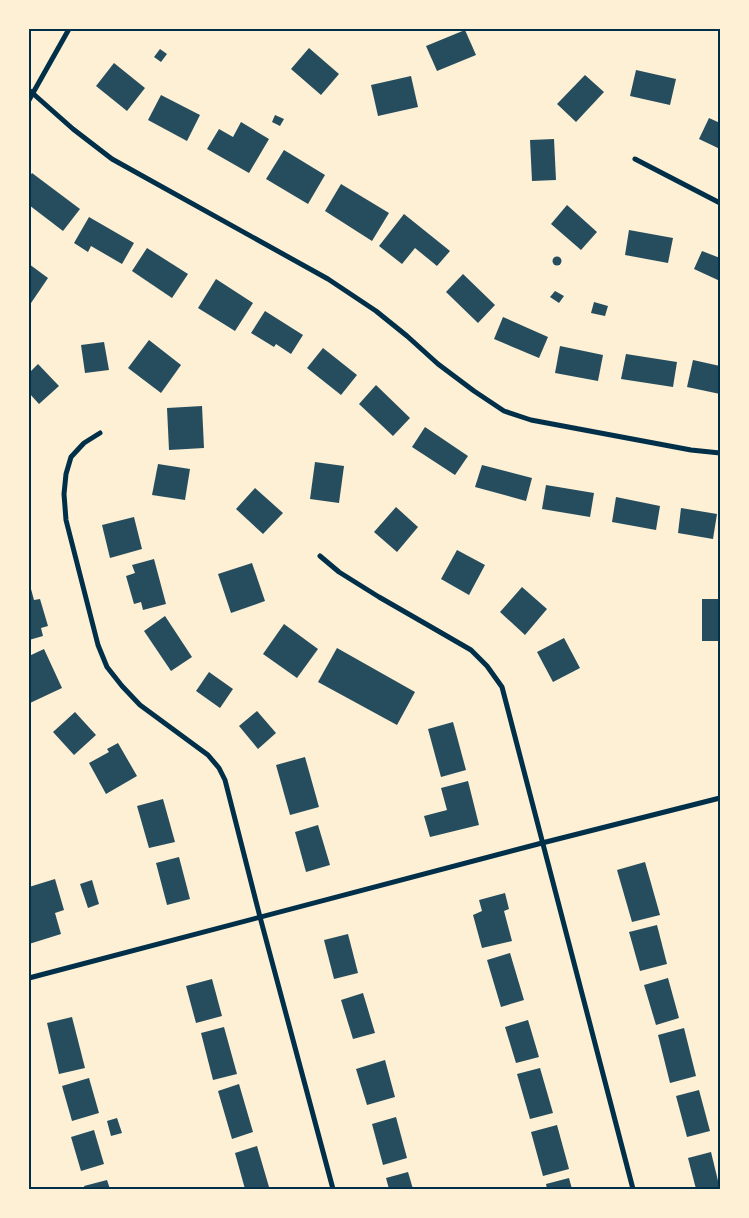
<svg xmlns="http://www.w3.org/2000/svg" width="749" height="1218" font-family="Overpass,sans-serif">
<style>
.building{fill:#264d5e}
.lines{fill:none;stroke-linecap:round;stroke-linejoin:round}
.minor{stroke:#003049;stroke-width:5}
.neatline{fill:none;stroke:#003049;stroke-width:2}
</style>
<rect width="100%" height="100%" fill="#fdf0d5"/>
<g class="building">
<path d="M465 30 476 55 437 71 426 46Z"/>
<path d="M309 48 339 74 321 95 291 69Z"/>
<path d="M160 49 167 54 161 62 154 57Z"/>
<path d="M114 63 145 88 127 111 96 86Z"/>
<path d="M636 70 676 79 670 105 630 96Z"/>
<path d="M585 75 604 92 576 122 557 104Z"/>
<path d="M411 76 418 107 378 116 371 85Z"/>
<path d="M161 95 200 115 187 141 148 120Z"/>
<path d="M275 115 284 119 280 126 272 122Z"/>
<path d="M709 118 720 123V149L699 139Z"/>
<path d="M241 122 269 139 249 173 207 149 219 129 233 137Z"/>
<path d="M554 139 556 180 532 181 530 140Z"/>
<path d="M284 150 325 175 308 204 266 179Z"/>
<path d="M32 173 80 209 63 231 29 205V177Z"/>
<path d="M341 184 389 213 372 241 325 211Z"/>
<path d="M567 205 597 232 581 250 551 224Z"/>
<path d="M404 214 450 251 437 266 415 248 402 264 379 246Z"/>
<path d="M89 217 134 243 122 264 91 246 88 252 74 243Z"/>
<path d="M629 230 673 238 668 263 625 255Z"/>
<path d="M147 248 188 274 172 298 132 271Z"/>
<path d="M702 251 720 258V281L694 269Z"/>
<circle cx="557" cy="261" r="4.5"/>
<path d="M29 264 48 278 29 306Z"/>
<path d="M463 274 495 305 478 323 446 292Z"/>
<path d="M216 279 253 303 235 331 198 308Z"/>
<path d="M555 291 564 296 559 303 550 297Z"/>
<path d="M594 302 608 306 605 316 591 313Z"/>
<path d="M265 311 303 335 291 354 276 344 274 347 251 333Z"/>
<path d="M503 317 548 337 539 358 494 339Z"/>
<path d="M149 340 181 365 161 393 128 368Z"/>
<path d="M104 342 109 370 85 373 81 345Z"/>
<path d="M560 346 603 355 598 381 555 373Z"/>
<path d="M323 348 357 375 341 395 307 368Z"/>
<path d="M626 354 677 362 673 387 621 379Z"/>
<path d="M693 360 720 366V394L687 387Z"/>
<path d="M38 364 59 386 39 404 29 393V373Z"/>
<path d="M376 385 410 418 393 436 359 404Z"/>
<path d="M202 406 204 448 169 450 167 408Z"/>
<path d="M425 427 468 456 455 475 412 447Z"/>
<path d="M315 462 344 466 339 503 310 499Z"/>
<path d="M158 464 190 469 185 500 152 495Z"/>
<path d="M482 465 532 478 526 501 475 487Z"/>
<path d="M546 485 594 493 590 517 542 509Z"/>
<path d="M255 488 283 513 263 534 236 509Z"/>
<path d="M616 497 660 506 656 530 612 522Z"/>
<path d="M396 507 418 527 397 552 374 532Z"/>
<path d="M681 508 717 514 713 539 678 533Z"/>
<path d="M134 517 142 549 110 558 102 525Z"/>
<path d="M457 550 485 565 469 595 441 579Z"/>
<path d="M154 559 166 604 143 610 141 602 134 604 126 576 135 573 132 565Z"/>
<path d="M252 563 265 601 231 613 218 574Z"/>
<path d="M522 587 547 609 525 635 500 612Z"/>
<path d="M29 589H31L34 600 40 599 48 626 41 628 43 636 29 640Z"/>
<rect x="702" y="599" width="18" height="42"/>
<path d="M165 616 192 657 171 671 144 631Z"/>
<path d="M284 624 318 649 297 678 263 654Z"/>
<path d="M564 638 580 668 553 682 537 652Z"/>
<path d="M337 648 415 692 397 725 318 682Z"/>
<path d="M44 649 62 688 30 703 29 701V656Z"/>
<path d="M209 672 233 689 220 708 196 691Z"/>
<path d="M257 711 276 733 258 749 239 726Z"/>
<path d="M75 712 96 735 74 755 53 732Z"/>
<path d="M453 722 466 770 441 777 428 729Z"/>
<path d="M118 743 137 776 106 794 89 763 109 752 107 749Z"/>
<path d="M305 757 319 807 290 815 276 765Z"/>
<path d="M468 781 479 825 430 837 424 816 447 810 441 788Z"/>
<path d="M163 799 175 842 149 848 137 806Z"/>
<path d="M318 825 330 865 306 872 295 832Z"/>
<path d="M179 857 190 899 167 905 156 863Z"/>
<path d="M645 862 660 915 632 922 617 870Z"/>
<path d="M55 879 64 910 55 913 61 934 29 944V887Z"/>
<path d="M92 880 99 904 88 908 80 884Z"/>
<path d="M505 893 509 909 504 911 512 941 482 948 473 915 482 911 479 900Z"/>
<path d="M657 925 667 964 640 971 629 932Z"/>
<path d="M348 934 358 973 334 979 324 940Z"/>
<path d="M510 953 524 1000 501 1007 487 960Z"/>
<path d="M668 978 679 1018 656 1025 644 985Z"/>
<path d="M212 979 222 1016 196 1023 186 986Z"/>
<path d="M363 993 375 1033 353 1039 341 1000Z"/>
<path d="M72 1017 85 1068 59 1074 47 1023Z"/>
<path d="M528 1020 539 1057 516 1063 505 1027Z"/>
<path d="M224 1027 237 1074 213 1080 201 1033Z"/>
<path d="M684 1028 696 1076 670 1083 658 1035Z"/>
<path d="M385 1060 395 1097 367 1105 356 1069Z"/>
<path d="M540 1068 553 1113 530 1119 517 1074Z"/>
<path d="M89 1078 99 1113 72 1121 62 1086Z"/>
<path d="M239 1084 253 1132 232 1139 218 1091Z"/>
<path d="M699 1090 710 1131 687 1137 676 1096Z"/>
<path d="M396 1117 407 1158 383 1165 372 1124Z"/>
<path d="M117 1118 122 1133 111 1136 107 1121Z"/>
<path d="M557 1125 569 1169 543 1176 531 1132Z"/>
<path d="M94 1130 104 1164 81 1171 71 1137Z"/>
<path d="M257 1146 269 1187 261 1189H245L235 1153Z"/>
<path d="M711 1152 720 1189H696L688 1158Z"/>
<path d="M408 1172 413 1189H389L386 1178Z"/>
<path d="M569 1178 572 1189H547L546 1184Z"/>
<path d="M107 1180 110 1189H85L84 1186Z"/>
</g>
<g class="lines">
<g class="minor">
<path d="M29 90 73 129 112 159 328 279 376 311 407 336 438 364 474 391 504 411 531 420 691 450 720 453"/>
<path d="M29 100 69 29"/>
<path d="M635 159 720 203"/>
<path d="M100 433 84 443 71 457 66 474 64 494 66 520 98 645 107 667 122 686 140 705 208 755 219 768 225 780 260 917 333 1189"/>
<path d="M320 556 339 572 379 597 426 624 471 650 487 666 502 687 633 1189"/>
<path d="M29 978 542 843 720 798"/>
</g>
</g>
<rect width="749" height="1218" fill="none" stroke="#fdf0d5" stroke-width="60"/>
<rect x="30" y="30" width="689" height="1158" class="neatline"/>
</svg>
